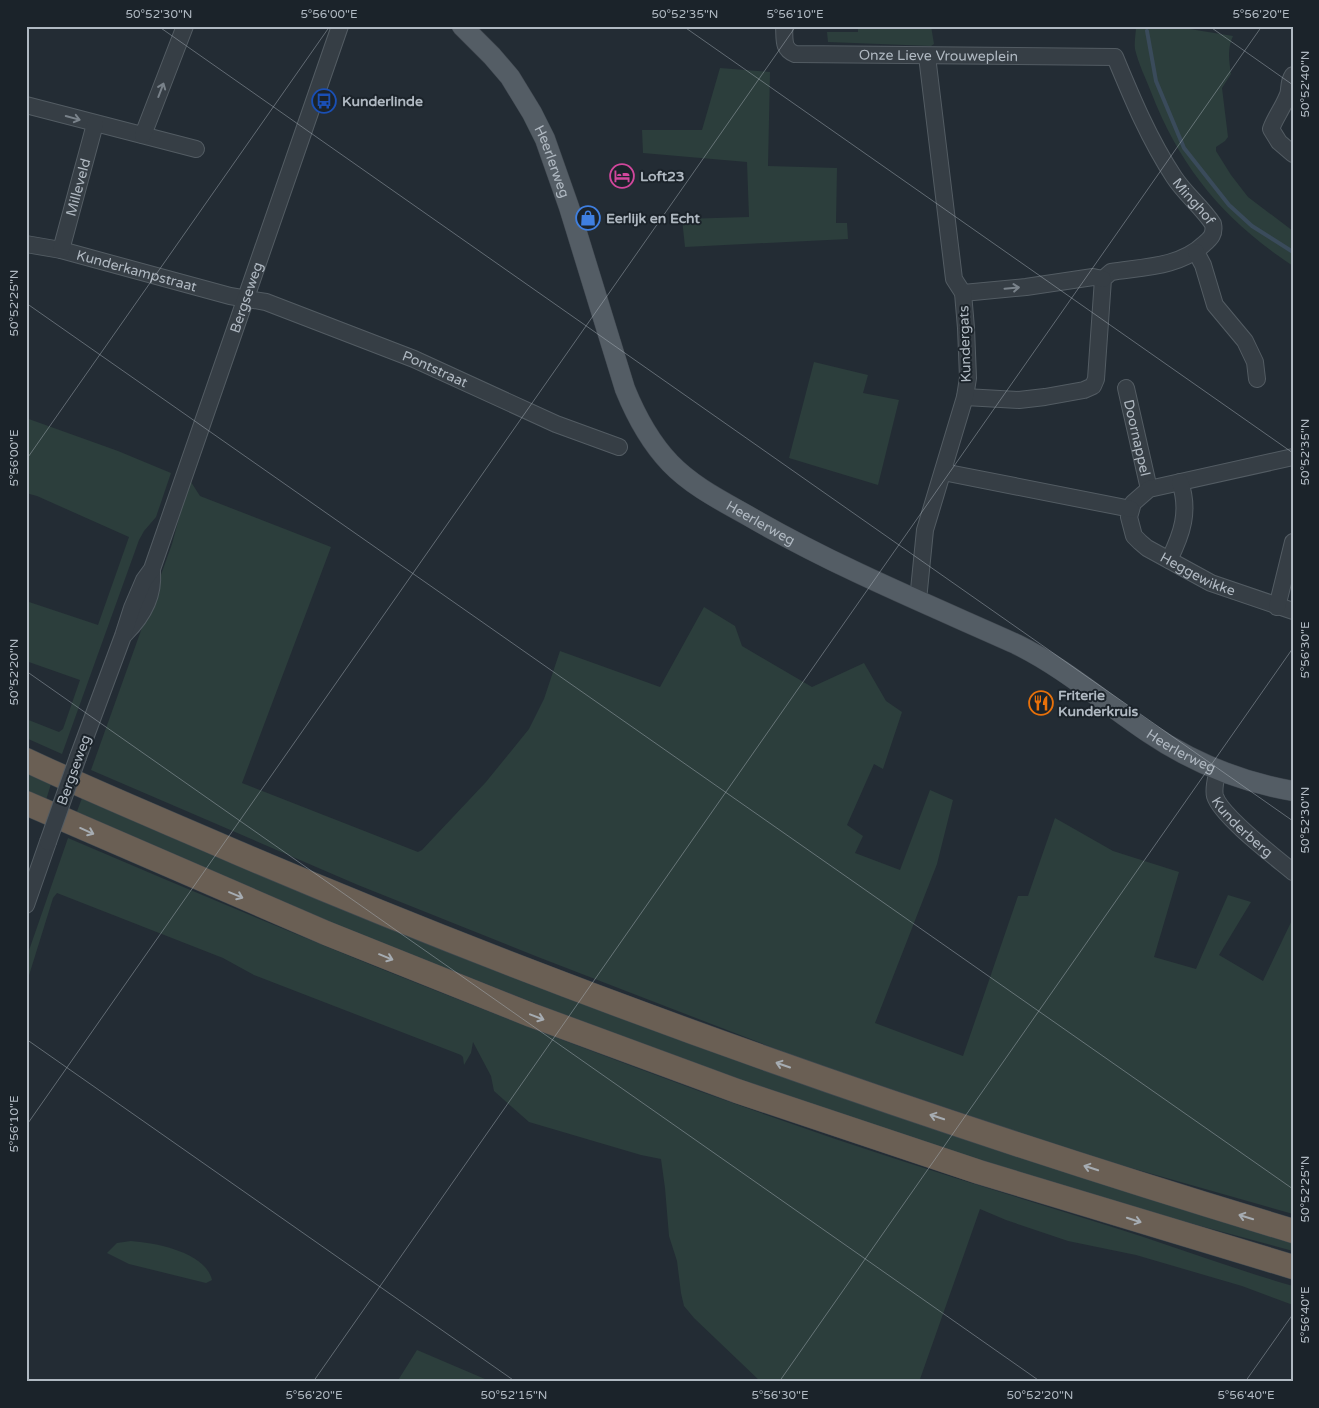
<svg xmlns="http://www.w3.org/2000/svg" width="1319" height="1408" font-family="'Varela Round',sans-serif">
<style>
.green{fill:#2c3e3c}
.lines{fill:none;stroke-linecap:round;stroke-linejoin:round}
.stream{stroke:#3a4b5b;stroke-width:4}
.minor-casing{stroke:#535c63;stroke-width:18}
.major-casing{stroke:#3f474f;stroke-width:21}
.highway-casing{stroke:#404950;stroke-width:25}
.minor{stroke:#363e45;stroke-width:16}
.major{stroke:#545d65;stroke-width:20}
.highway{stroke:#6a5f54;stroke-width:24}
.minor-bridge-casing{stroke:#535c63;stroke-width:18;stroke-linecap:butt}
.minor-bridge{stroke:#363e45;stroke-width:16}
.oneway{stroke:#79828a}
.oneway2{stroke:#a6acb2}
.ticks{fill:none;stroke:#b0b9c2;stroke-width:1;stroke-opacity:0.45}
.labels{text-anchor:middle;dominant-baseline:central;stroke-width:4;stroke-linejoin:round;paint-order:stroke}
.street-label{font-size:14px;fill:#b0b9c2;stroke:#1b232a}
.poi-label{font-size:14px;font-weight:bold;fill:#b0b9c2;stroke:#1b232a;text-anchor:start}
.neatline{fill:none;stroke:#b0b9c2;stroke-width:2}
.ticks-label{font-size:12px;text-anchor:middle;fill:#b0b9c2}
</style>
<rect width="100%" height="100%" fill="#232c34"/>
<g class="green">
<path d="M858 26H931L934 44 931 46 828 42 827 32H858Z"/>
<path d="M1136 26H1171L1233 36C1227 49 1229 60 1231 74L1222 88 1228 137 1225 141 1216 147V151L1231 175 1248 197 1293 231V266C1224 220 1181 169 1151 92 1146 79 1138 63 1135 49 1134 42 1136 33 1136 26Z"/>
<path d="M720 68 770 72 768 166 837 168 836 223H847L848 239 685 247 682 219 749 217 747 162 643 153 642 130H702Z"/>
<path d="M814 362 868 375 863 393 899 400 878 485 789 458Z"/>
<path d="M26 418 118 451 171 473 156 517 144 531 139 540 62 754 26 738V719L59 732 63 729 80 680 26 661V601L98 625 129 537 37 496 26 493Z"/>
<path d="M191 482 200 496 331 547 242 783 418 852 422 850 486 782 529 729 544 699 560 651 660 687 704 607 735 626 742 646 812 687 864 663 886 701 902 712 883 769 874 764 847 825 863 836 855 853 900 870 930 790 953 800 937 864 875 1023 963 1056 1018 896H1028L1055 818 1113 851 1179 872 1154 957 1196 969 1228 895 1251 902 1219 955 1263 981 1293 918V1214L1096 1158 802 1059 538 957 358 885 91 770 172 544 182 507Z"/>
<path d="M26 772 51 784 46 800 26 791Z"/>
<path d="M82 798 1293 1240V1251L1160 1215 989 1164 775 1093 562 1014 388 945 306 912 76 814Z"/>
<path d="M68 838C301 938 536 1034 775 1118 884 1157 995 1190 1106 1225 1168 1244 1230 1268 1293 1286V1305L1242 1286 1136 1255 1068 1241 1006 1220 980 1209 919 1382H761L694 1318 684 1306 681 1293 677 1261 669 1236 665 1188 661 1159 641 1155 529 1122 494 1091 491 1076 473 1042 471 1053 464 1065 463 1057 461 1055 254 975 223 958 57 893 53 898 26 985V959Z"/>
<path d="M131 1241C156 1243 205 1252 212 1280L206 1283 129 1264 107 1253 117 1243Z"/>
<path d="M417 1350 492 1382H397Z"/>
</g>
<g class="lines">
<path class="stream" d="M1147 31 1156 81 1184 148 1229 205 1252 226 1293 252"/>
<g class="minor-casing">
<g id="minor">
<path id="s1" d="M784 26C785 39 782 49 795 54L1115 57C1132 98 1149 139 1174 177 1185 194 1202 207 1213 224 1215 234 1211 238 1204 244 1180 267 1143 267 1111 272L1103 279 1096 379 1093 386 1084 390 1045 397 1019 400 965 397"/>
<path d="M1293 75C1287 84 1291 90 1287 97 1282 109 1275 118 1271 129L1279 142 1293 154"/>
<path d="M26 105 196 149"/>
<path d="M143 135 185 26"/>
<path id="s2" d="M26 244 61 250 230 296 266 302 414 359 556 424 619 447"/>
<path id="s3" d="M61 250 95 124"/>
<path d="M1196 252 1203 265 1215 305 1245 341 1255 362 1257 379"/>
<path d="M963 293 1026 287 1093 277 1103 279"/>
<path id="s4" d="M1126 388 1149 489"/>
<path id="s5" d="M1293 457 1149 489 1133 503 1129 517 1134 536 1140 542 1147 548 1211 583 1293 611"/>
<path d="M943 472 1131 509"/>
<path d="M1169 560C1182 534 1190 511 1180 482"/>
<path d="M918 600 925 530 965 397 968 378 966 328 963 293 954 279 927 56"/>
<path d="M1277 607 1293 542"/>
<path d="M125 634C142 617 154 596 152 572"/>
<path id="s6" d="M78 757 123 636 132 608 144 580 152 569 340 26"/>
<path id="s7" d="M1218 770C1216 779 1213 788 1215 796 1221 816 1275 857 1293 872"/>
<path d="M26 905 48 842"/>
</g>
</g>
<g class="major-casing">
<g id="major">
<path id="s8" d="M462 26 492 56 510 77 532 113 545 139 569 207 625 389C636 416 650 442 670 463 693 487 724 502 752 518 837 567 927 604 1016 644 1065 668 1104 703 1149 733 1192 762 1241 782 1293 791"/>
</g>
</g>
<g class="highway-casing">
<g id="highway">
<path d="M26 760C96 793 167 822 238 853 582 1000 935 1123 1293 1231"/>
<path d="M26 803 326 933 531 1015 737 1091 979 1172 1293 1267"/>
</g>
</g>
<use href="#minor" class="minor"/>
<use href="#major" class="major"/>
<use href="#highway" class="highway"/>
<g class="minor-bridge-casing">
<path id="minor-bridge" d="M48 842 78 757"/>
</g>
<use href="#minor-bridge" class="minor-bridge"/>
</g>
<defs><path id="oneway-shaft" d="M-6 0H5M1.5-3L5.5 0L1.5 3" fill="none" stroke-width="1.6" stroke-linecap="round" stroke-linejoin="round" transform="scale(1.25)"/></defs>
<g class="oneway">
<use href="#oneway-shaft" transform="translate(161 90) rotate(-69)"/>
<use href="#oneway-shaft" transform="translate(73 118) rotate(15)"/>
<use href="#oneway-shaft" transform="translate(1012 288) rotate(-5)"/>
</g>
<g class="oneway2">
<use href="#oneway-shaft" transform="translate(87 831) rotate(24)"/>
<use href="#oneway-shaft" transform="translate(236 895) rotate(23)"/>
<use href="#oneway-shaft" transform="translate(386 957) rotate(22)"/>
<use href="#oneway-shaft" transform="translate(537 1017) rotate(21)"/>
<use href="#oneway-shaft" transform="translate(783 1065) rotate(-161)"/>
<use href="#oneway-shaft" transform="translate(937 1117) rotate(-162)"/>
<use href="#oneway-shaft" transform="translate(1091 1168) rotate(-162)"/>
<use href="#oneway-shaft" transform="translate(1246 1217) rotate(-163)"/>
<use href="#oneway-shaft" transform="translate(1134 1220) rotate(18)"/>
</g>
<path class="ticks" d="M158 26 1293 821M683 26 1293 453M1209 26 1293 85M26 303 1293 1189M26 460 330 26M26 671 1041 1382M26 1039 516 1382M26 1126 796 26M313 1382 1262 26M779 1382 1293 648M1245 1382 1293 1314"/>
<defs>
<g id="bus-ring" transform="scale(1.25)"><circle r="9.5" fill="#1b232a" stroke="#1a4fb4" stroke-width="1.5"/><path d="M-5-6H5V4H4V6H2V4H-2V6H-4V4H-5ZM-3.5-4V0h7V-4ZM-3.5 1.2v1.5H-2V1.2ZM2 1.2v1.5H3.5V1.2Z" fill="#1a4fb4"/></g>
<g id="hotel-ring" transform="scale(1.25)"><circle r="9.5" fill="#1b232a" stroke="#d1479c" stroke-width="1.5"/><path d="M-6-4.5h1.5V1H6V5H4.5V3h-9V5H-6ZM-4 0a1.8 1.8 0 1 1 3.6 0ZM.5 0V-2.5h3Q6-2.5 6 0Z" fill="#d1479c"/></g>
<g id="shop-ring" transform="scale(1.25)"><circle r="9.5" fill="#1b232a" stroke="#3f7fe0" stroke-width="1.5"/><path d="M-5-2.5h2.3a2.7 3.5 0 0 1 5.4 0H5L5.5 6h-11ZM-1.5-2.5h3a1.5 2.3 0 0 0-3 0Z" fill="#3f7fe0"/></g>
<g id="restaurant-ring" transform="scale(1.25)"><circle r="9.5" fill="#1b232a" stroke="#e8710a" stroke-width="1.5"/><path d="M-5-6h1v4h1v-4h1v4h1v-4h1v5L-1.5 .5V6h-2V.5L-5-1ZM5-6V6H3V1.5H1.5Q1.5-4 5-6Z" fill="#e8710a"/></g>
</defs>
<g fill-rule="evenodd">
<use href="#bus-ring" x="324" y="101"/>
<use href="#hotel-ring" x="622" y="176"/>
<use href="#shop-ring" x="588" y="218"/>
<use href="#restaurant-ring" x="1041" y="703"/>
</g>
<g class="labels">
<g class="street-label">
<text stroke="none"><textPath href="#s1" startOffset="176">Onze Lieve Vrouweplein</textPath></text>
<text stroke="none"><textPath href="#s8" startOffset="165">Heerlerweg</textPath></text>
<text stroke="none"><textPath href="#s3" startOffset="65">Milleveld</textPath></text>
<text stroke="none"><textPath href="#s1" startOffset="518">Minghof</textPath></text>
<text stroke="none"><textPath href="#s2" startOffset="114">Kunderkampstraat</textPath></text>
<text stroke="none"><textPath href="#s6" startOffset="490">Bergseweg</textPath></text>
<text transform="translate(965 344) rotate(-92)">Kundergats</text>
<text stroke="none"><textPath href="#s2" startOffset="429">Pontstraat</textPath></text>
<text stroke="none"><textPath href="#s4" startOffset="51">Doornappel</textPath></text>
<text stroke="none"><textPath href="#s8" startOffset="600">Heerlerweg</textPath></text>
<text stroke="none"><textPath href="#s5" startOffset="278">Heggewikke</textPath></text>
<text stroke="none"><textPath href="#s8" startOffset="1080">Heerlerweg</textPath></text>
<text transform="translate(74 770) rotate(-70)">Bergseweg</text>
<text stroke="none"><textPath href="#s7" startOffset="68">Kunderberg</textPath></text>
</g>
<g class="poi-label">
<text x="342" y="101">Kunderlinde</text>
<text x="640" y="176">Loft23</text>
<text x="606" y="218">Eerlijk en Echt</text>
<text x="1058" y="695">Friterie<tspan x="1058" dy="16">Kunderkruis</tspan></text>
</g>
</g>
<rect width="1319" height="1408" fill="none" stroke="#1b232a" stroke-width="55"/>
<rect x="28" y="28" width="1264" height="1352" class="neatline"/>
<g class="ticks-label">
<text x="159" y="18">50°52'30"N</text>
<text x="329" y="18">5°56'00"E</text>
<text x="685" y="18">50°52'35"N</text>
<text x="795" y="18">5°56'10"E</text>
<text x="1261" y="18">5°56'20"E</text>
<text transform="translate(1305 84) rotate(-90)" y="4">50°52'40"N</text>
<text transform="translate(14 303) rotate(-90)" y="4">50°52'25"N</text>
<text transform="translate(1305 452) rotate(-90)" y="4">50°52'35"N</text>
<text transform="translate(14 458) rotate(-90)" y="4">5°56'00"E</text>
<text transform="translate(1305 650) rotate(-90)" y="4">5°56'30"E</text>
<text transform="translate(14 672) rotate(-90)" y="4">50°52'20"N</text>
<text transform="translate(1305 820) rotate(-90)" y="4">50°52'30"N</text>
<text transform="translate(14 1124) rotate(-90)" y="4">5°56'10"E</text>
<text transform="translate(1305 1189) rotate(-90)" y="4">50°52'25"N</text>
<text transform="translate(1305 1315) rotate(-90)" y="4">5°56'40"E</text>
<text x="314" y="1399">5°56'20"E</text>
<text x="514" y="1399">50°52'15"N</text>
<text x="780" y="1399">5°56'30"E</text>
<text x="1040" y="1399">50°52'20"N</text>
<text x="1246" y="1399">5°56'40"E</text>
</g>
</svg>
